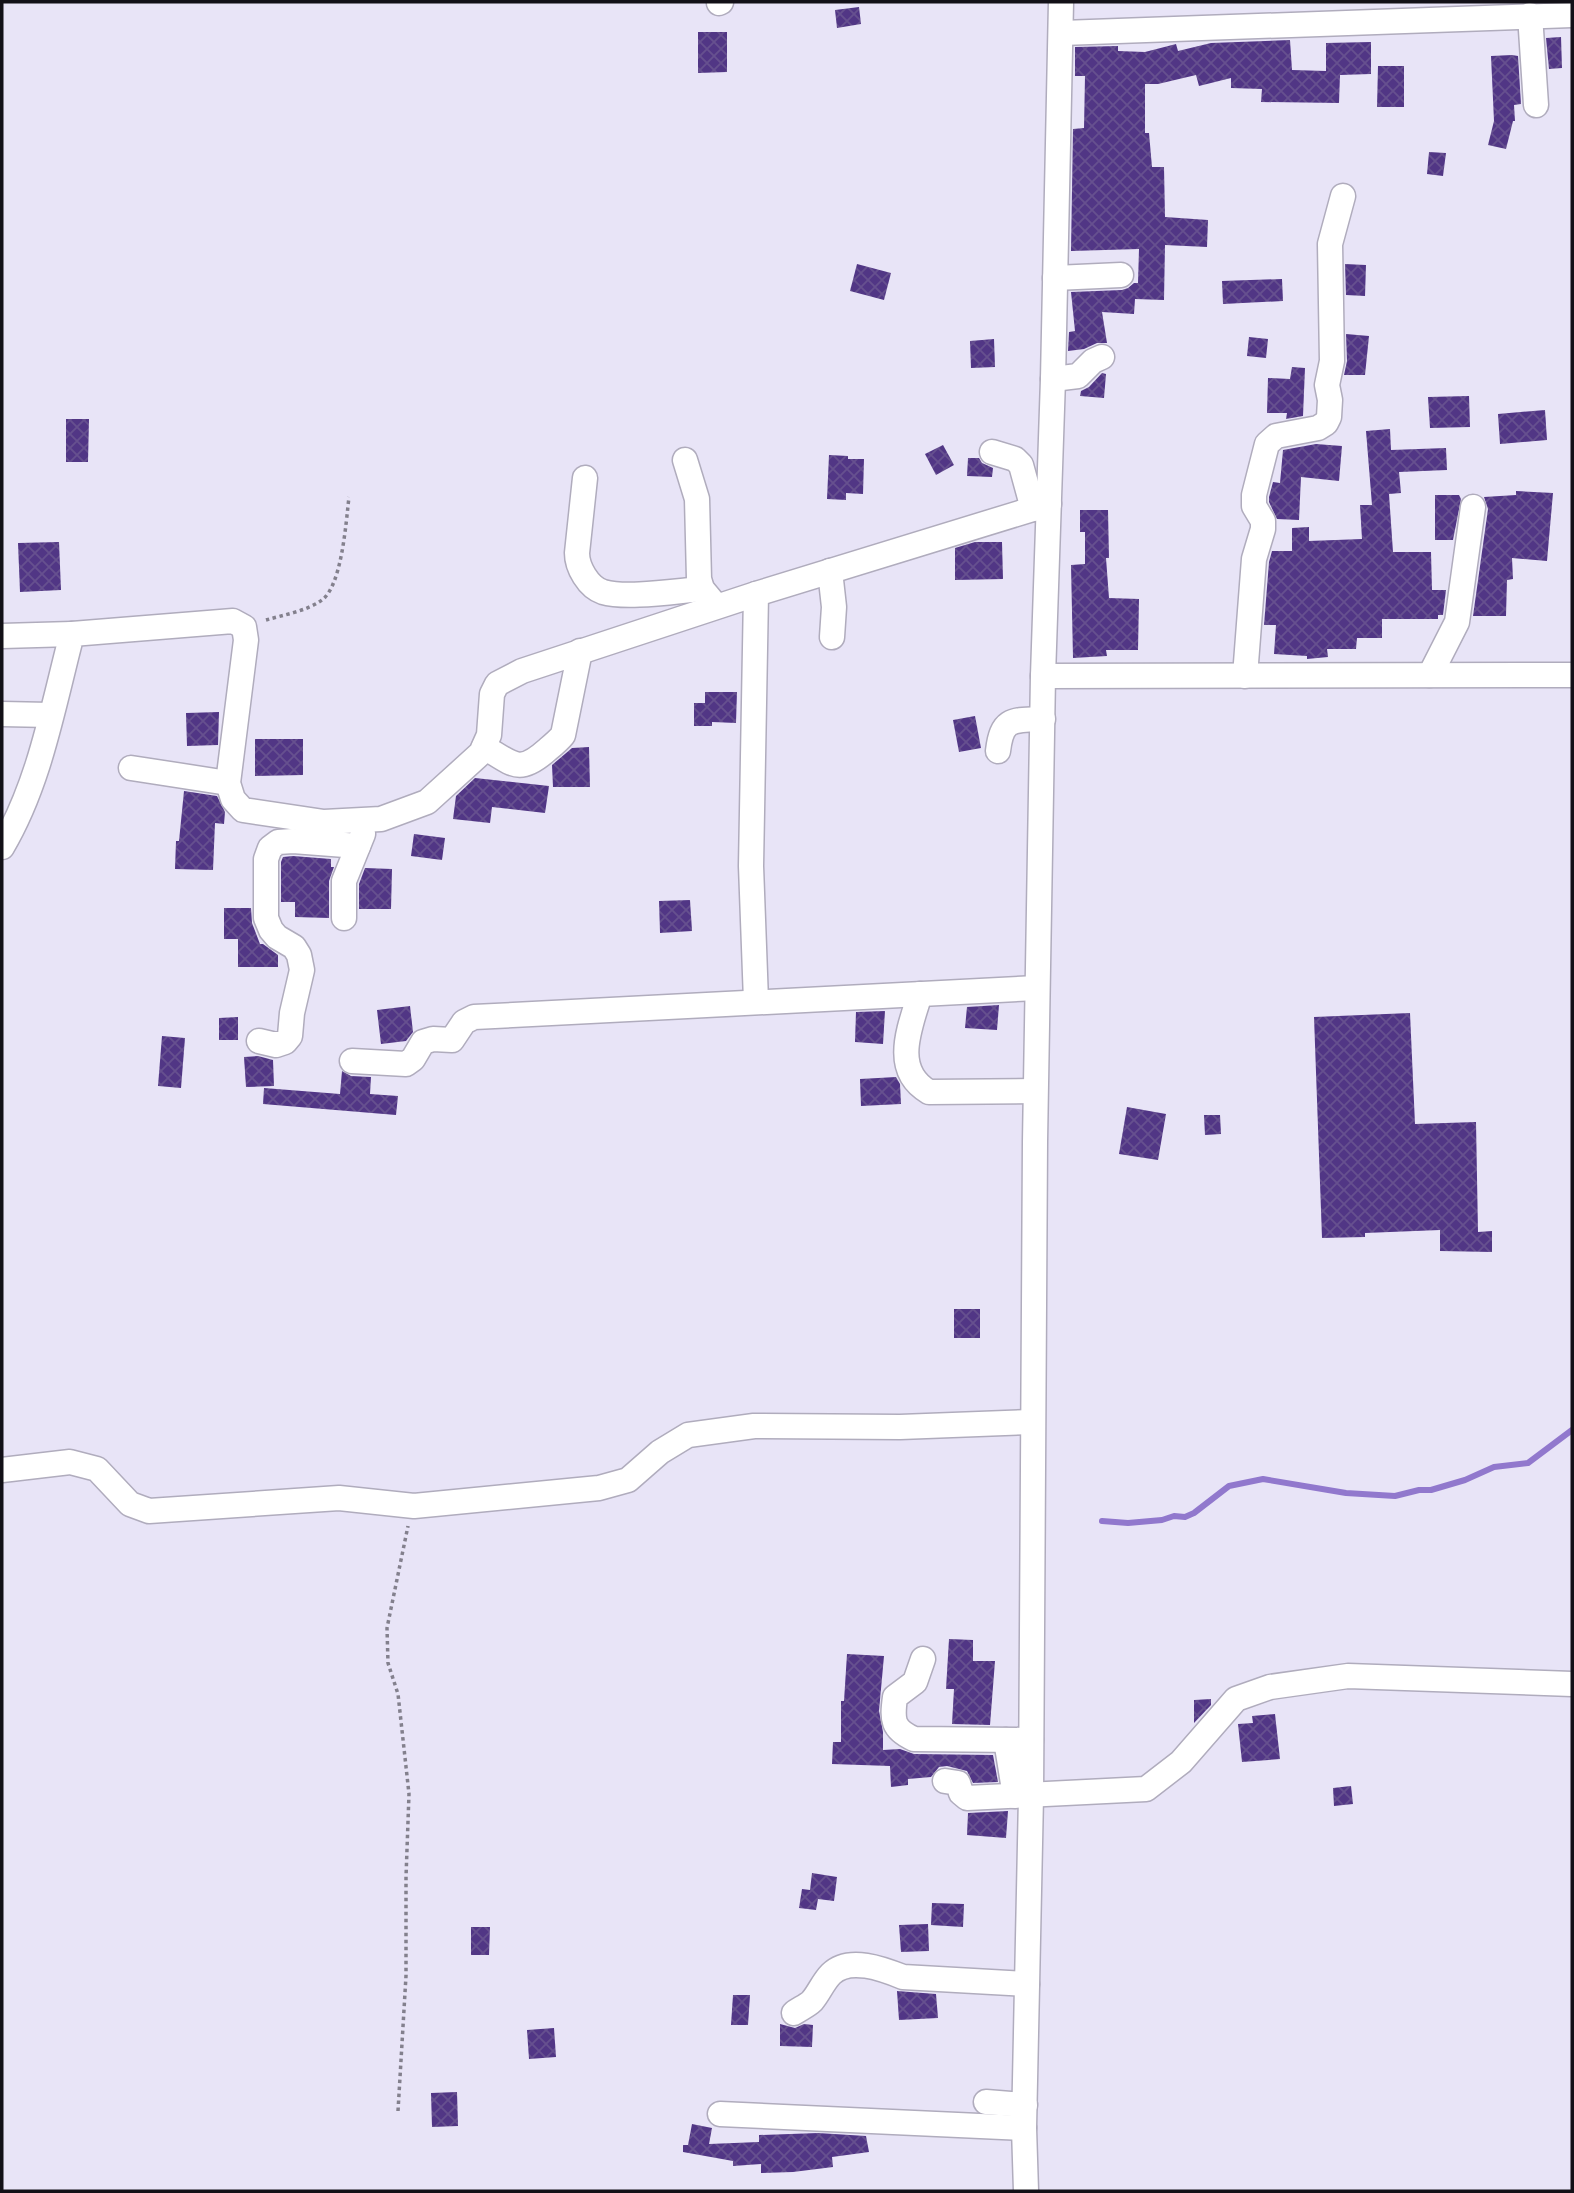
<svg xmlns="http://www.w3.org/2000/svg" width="1574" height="2193" font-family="Helvetica,sans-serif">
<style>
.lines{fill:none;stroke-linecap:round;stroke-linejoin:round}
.stream{stroke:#9178cd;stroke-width:6}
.building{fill:url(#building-cross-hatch)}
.minor-casing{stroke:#b0acbd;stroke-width:27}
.path{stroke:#83808d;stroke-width:3.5;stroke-dasharray:3.5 3.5;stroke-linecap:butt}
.minor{stroke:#fff;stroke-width:24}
</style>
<defs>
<pattern id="building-cross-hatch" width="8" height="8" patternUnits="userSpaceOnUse" patternTransform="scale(1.75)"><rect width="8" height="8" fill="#513685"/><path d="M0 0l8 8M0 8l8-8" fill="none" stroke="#66508f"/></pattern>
</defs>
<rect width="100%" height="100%" fill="#e8e4f7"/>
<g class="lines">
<path class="stream" d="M1102 1521 1128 1523 1162 1520 1174 1516 1185 1517 1194 1513 1229 1486 1263 1479 1346 1493 1395 1496 1419 1490H1431L1465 1480 1494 1467 1528 1463 1572 1430"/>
</g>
<g class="building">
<path d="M859 7 861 24 837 28 835 10Z"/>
<path d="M698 32H727V72L698 73Z"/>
<path d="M1561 37 1562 68 1549 69 1546 38Z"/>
<path d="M1290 40 1292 70 1326 71V43L1371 42V74L1340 75 1339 103 1261 102 1262 89 1231 88V78L1199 86 1196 75 1158 84H1145V133H1149L1152 167H1164L1165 217 1208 220 1207 247 1165 245 1164 300 1135 299 1134 314 1102 312 1107 343H1097L1084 349 1068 351 1069 332 1075 331 1071 292 1122 290 1128 288 1134 283H1138L1139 249 1071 251 1073 129 1084 128 1085 76H1075V47L1118 46V51L1145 52 1176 44 1178 51 1211 43Z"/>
<path d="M1512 55 1518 56 1521 104 1514 105 1515 121H1513L1506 149 1488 145 1494 121 1491 56Z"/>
<path d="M1378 66H1404V107H1377Z"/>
<path d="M1429 152 1446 153 1443 176 1427 174Z"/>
<path d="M857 264 891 273 884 300 850 291Z"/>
<path d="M1345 264 1366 265 1365 296 1346 295Z"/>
<path d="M1282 279 1283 301 1223 304 1222 281Z"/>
<path d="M1346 334 1369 336 1365 375H1344L1347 361Z"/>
<path d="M1249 337 1268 339 1266 358 1247 356Z"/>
<path d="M994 339 995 367 971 368 970 341Z"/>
<path d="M1292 367 1305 368 1303 416 1286 419 1287 413H1267L1268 378 1290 379Z"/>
<path d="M1102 373 1106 374 1104 398 1080 396 1081 391 1089 387Z"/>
<path d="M1469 396 1470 427 1430 428 1428 397Z"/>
<path d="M1545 410 1547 440 1500 444 1498 414Z"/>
<path d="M66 419H89L88 462H66Z"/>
<path d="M1390 429 1391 450 1446 448 1447 470 1399 472 1401 493 1389 494 1393 552H1431L1432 590H1446L1443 615H1438V619H1382V638H1357L1356 649H1327L1328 657 1307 659V656L1274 654 1276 625H1264L1269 562 1272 551H1292V528L1309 527V541L1362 539 1360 505H1372L1366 431Z"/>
<path d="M1316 444 1342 446 1339 481 1301 477 1299 520 1277 519 1269 502V497L1273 482 1280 483 1283 450Z"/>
<path d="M943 445 954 465 936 475 925 454Z"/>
<path d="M829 455 848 456V459H864L863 494 846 493V500L827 499Z"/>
<path d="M968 458H979L982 463 993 468 992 477 967 476Z"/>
<path d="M1516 491 1553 493 1547 561 1512 558 1513 579 1507 580 1506 616H1473L1488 509 1484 497 1516 495Z"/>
<path d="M1435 495H1459L1461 499 1453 540H1435Z"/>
<path d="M1080 510H1108L1109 558H1106L1109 598 1139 599 1138 650H1106L1107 656 1073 658 1071 565 1085 564V532H1080Z"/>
<path d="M59 542 61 590 20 592 18 543Z"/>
<path d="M975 542H1002L1003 579 955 580V548Z"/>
<path d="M705 692H737L736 723 712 722V726H694V703H705Z"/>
<path d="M219 712 218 745 187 746 186 713Z"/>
<path d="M975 716 981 748 959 752 953 720Z"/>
<path d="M255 739H303V775L255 776Z"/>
<path d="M589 747 590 787H553L552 765 572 748Z"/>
<path d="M475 778 549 786 545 813 492 807 490 823 453 819 456 796Z"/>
<path d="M184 791 217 796 225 812 224 824 215 823 213 870 175 869 176 841H179Z"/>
<path d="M414 834 445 838 442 860 411 856Z"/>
<path d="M293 856 331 859V867H334L329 881V918L295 917V902H281V862L283 857Z"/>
<path d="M365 868 392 869 391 909H359V884Z"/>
<path d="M690 900 692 931 660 933 659 901Z"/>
<path d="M224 908H251L252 923 260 944H263L278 955V967H238V939H224Z"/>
<path d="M999 1005 997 1030 965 1028 967 1007Z"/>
<path d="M410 1006 413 1032 406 1041 381 1044 377 1010Z"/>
<path d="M885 1011 883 1044 855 1042 856 1012Z"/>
<path d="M1410 1013 1415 1124 1476 1122 1478 1232 1492 1231V1252L1440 1251V1230L1365 1233V1237L1322 1238 1314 1017Z"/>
<path d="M238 1017V1040H219V1018Z"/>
<path d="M162 1036 185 1038 181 1088 158 1086Z"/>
<path d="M258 1056 273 1060 274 1086 246 1087 244 1057Z"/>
<path d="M342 1071 351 1076 371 1077 370 1094 398 1096 396 1115 263 1104 264 1088 340 1094Z"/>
<path d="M896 1077 900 1084 901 1104 861 1106 860 1079Z"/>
<path d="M1127 1107 1166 1114 1158 1160 1119 1154Z"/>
<path d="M1204 1115H1220L1221 1134 1205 1135Z"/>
<rect x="954" y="1309" width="26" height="29"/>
<path d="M949 1639 973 1640V1661H995L990 1725 952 1724 954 1689H946Z"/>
<path d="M847 1654 884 1656 879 1711 883 1732V1750L900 1749 914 1754 993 1755 998 1782 973 1783 967 1771 947 1766 939 1767 931 1777 908 1779V1785L891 1787 890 1766 832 1764 833 1742H841V1701H844Z"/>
<path d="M1211 1699V1705L1194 1723V1700Z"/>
<path d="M1275 1714 1280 1759 1242 1762 1238 1724 1253 1723 1252 1716Z"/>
<path d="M1351 1786 1353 1804 1334 1806 1333 1788Z"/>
<path d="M1008 1811 1006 1838 967 1835 968 1813Z"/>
<path d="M812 1873 837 1877 834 1901 818 1899 816 1910 799 1908 802 1889 810 1890Z"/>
<path d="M932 1903 964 1904 963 1927 931 1925Z"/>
<path d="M928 1924 929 1951 901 1952 899 1925Z"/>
<path d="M471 1927H490L489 1955H471Z"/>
<path d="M897 1991 936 1994 938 2018 899 2020Z"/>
<path d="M733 1995H750L748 2025H731Z"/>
<path d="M780 2024 795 2028 804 2024 813 2025 812 2047 780 2046Z"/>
<path d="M554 2028 556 2057 529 2059 527 2030Z"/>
<path d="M457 2092 458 2126 432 2127 431 2093Z"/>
<path d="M692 2124 712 2128 709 2144 759 2142V2135L818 2133 866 2136 869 2152 832 2157 833 2167 793 2172 761 2173V2164L733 2166V2161L683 2152V2145H688Z"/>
</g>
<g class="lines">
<g class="minor-casing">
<g id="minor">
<path d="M1061 2 1053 379 1043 676 1572 675"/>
<path d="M719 3 721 2"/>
<path d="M1530 15 1536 105"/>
<path d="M1062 33 1572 15"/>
<path d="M1055 278 1121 275"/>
<path d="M1053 379 1078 376 1093 361 1102 357"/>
<path d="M992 452 1015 459 1021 465 1033 509"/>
<path d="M685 460 697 499 699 579 702 589 712 601"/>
<path d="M585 478 577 553C577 567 588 587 603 592 627 599 676 591 702 589"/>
<path d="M830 571 834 607 832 637"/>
<path d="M756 594 751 866 756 1001"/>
<path d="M2 636 72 634"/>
<path d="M1430 675 1457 622 1473 507"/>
<path d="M1245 676 1254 559 1263 529V521L1254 506V495L1267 444 1276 436 1318 428 1326 423 1329 417 1330 400 1327 385 1332 361 1330 244 1343 196"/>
<path d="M2 714 50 715"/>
<path d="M484 747C513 764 519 775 547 750 553 745 558 741 563 735L580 651"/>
<path d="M998 751C1002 718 1012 720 1043 719"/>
<path d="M131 768 228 783"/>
<path d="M2 847C40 783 53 706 72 634L233 621 244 627 246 640 228 783 233 799 243 810 324 822 381 819 427 802 481 753 489 735 492 694 497 684 522 671 756 594 1049 504"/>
<path d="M344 918V881L363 834"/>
<path d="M920 994C910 1027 891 1070 929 1092L1035 1091"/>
<path d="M259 1041 276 1045 285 1042 290 1036 292 1013 302 970 299 955 294 947 277 937 271 930 266 918V859L270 848 278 842 293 841 358 846"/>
<path d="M352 1061 406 1064 413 1059 423 1042 433 1039 452 1040 464 1022 474 1017 1037 988"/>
<path d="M2 1470 70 1462 97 1469 130 1504 149 1511 339 1498 414 1506 599 1488 628 1480 660 1452 688 1435 754 1426 900 1427 1032 1422"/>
<path d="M923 1659 915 1682 895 1697C892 1720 892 1729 914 1739L1031 1740"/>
<path d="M1006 1740 1015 1796"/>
<path d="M945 1781 958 1783 961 1793 967 1798 1146 1789 1181 1762 1236 1699 1270 1687 1348 1676 1572 1684"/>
<path d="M794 2013C799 2009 807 2006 812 2001 819 1993 823 1982 831 1974 849 1956 883 1969 903 1977L1027 1984"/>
<path d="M986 2102 1025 2105"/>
<path d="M720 2114 1024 2128"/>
<path d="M1026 2191 1024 2128 1031 1796 1035 1142 1043 676"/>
</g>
</g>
<g class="path">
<path d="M266 620C283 615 307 611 322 600 342 585 346 522 349 497"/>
<path d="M398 2111 406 1976V1877L409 1794 398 1694 388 1663 387 1628 408 1526"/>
</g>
<use href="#minor" class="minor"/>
</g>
<rect width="1574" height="2193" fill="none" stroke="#121017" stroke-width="7"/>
</svg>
